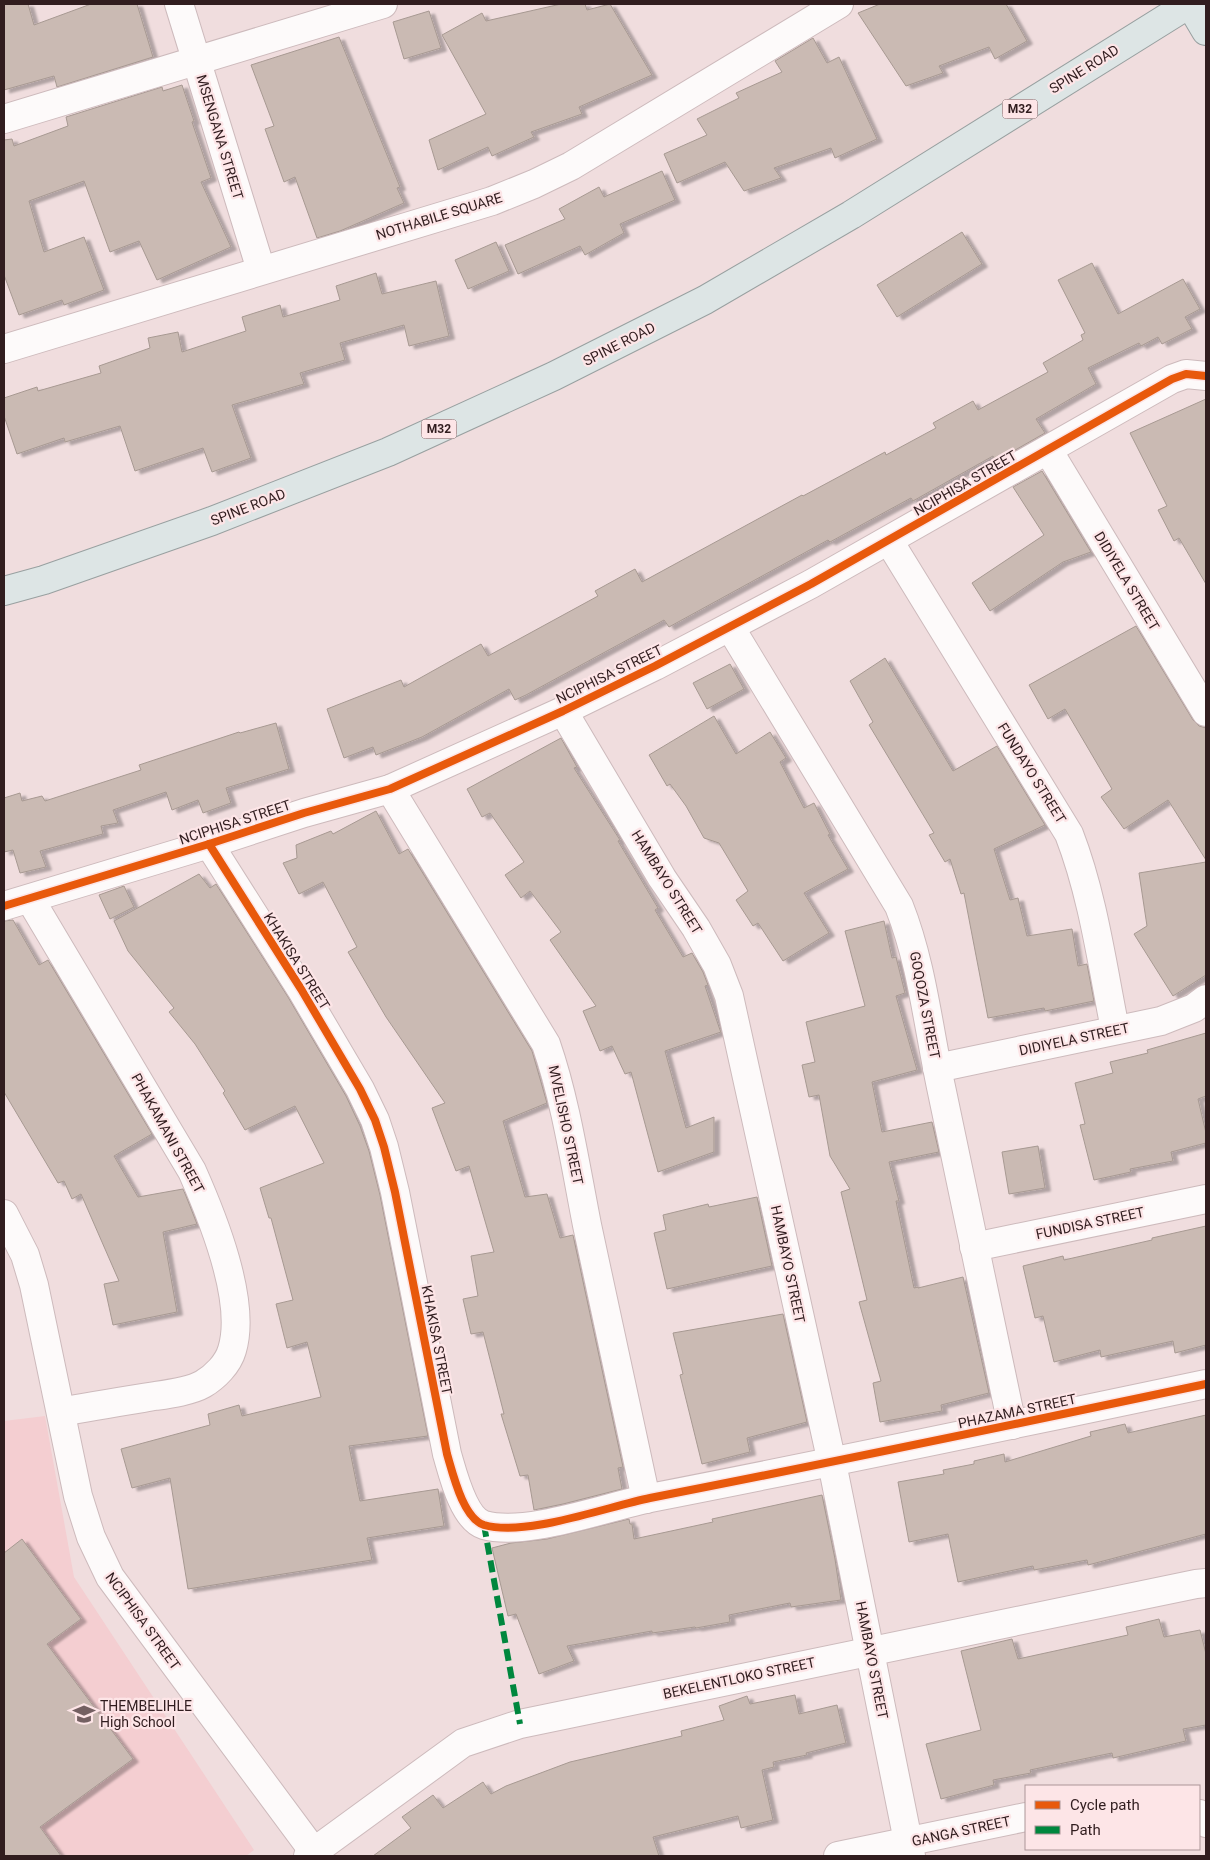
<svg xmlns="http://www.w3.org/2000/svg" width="1210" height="1860" font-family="Roboto,sans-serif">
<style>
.built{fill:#f4ced1}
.building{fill:#cabab3;stroke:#a79992;filter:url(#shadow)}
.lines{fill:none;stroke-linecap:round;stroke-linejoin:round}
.minor-casing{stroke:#cdbabc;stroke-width:30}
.major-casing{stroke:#98a0a0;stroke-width:30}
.minor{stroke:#fdfafa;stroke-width:28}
.major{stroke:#dde5e5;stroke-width:28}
.quiet{stroke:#00873e;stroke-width:6;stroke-dasharray:12 6;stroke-linecap:butt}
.cycleway-casing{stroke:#fde5e7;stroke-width:11}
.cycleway{stroke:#e8590c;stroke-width:8}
.labels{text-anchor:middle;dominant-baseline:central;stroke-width:4.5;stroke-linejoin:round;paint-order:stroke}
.shield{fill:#fde5e7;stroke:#6e595b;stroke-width:1}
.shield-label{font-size:12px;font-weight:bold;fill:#311d1f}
.street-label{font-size:14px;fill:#311d1f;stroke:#fde5e7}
.poi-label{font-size:14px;fill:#311d1f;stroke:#fde5e7;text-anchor:start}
</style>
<defs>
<filter id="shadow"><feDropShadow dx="5.5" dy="3" stdDeviation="1" flood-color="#0004"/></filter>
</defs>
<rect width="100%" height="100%" fill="#f0ddde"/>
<path class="built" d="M45 1416 74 1577 254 1850 246 1856H4V1421Z"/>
<g class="building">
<path d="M4 4H28L34 25 91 4H137L153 57 57 87 54 76 4 90Z"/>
<path d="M561 4H585L587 10 610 4 652 75 579 107 582 114 531 132 534 137 492 156 488 147 438 170 429 140 486 114 442 35 482 13 486 21Z"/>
<path d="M880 4H1006L1027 41 995 59 989 47 939 66 943 73 906 86 858 13Z"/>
<path d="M429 11 441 48 404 59 393 22Z"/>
<path d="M339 37 400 187 397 188 404 203 340 231 317 238 295 177 284 182 265 129 274 126 251 65Z"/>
<path d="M813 38 827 63 839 57 877 139 835 158 831 148 774 168 781 178 744 191 725 162 677 183 664 154 707 135 697 119 739 98 736 93 782 72 775 61Z"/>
<path d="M182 85 194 121 192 122 211 178 201 182 231 247 157 280 139 241 110 252 84 181 29 201 44 252 84 237 104 290 64 305 62 300 19 315 4 275V140L12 139 14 146 68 126 66 117 162 87 163 91Z"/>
<path d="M662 171 675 200 620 224 624 233 585 255 580 246 518 274 505 245 565 219 559 209 599 187 604 197Z"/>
<path d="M962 232 982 264 897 317 877 285Z"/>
<path d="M496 242 509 271 468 289 455 260Z"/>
<path d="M1092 263 1118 314 1183 279 1200 309 1185 317 1192 329 1162 344 1158 337 1141 346 1139 343 1088 368 1096 384 1036 419 1045 433 996 461 993 456 913 501 911 498 830 542 828 540 669 627 664 620 526 695 515 700 509 689 422 737 376 755 373 747 344 758 327 709 401 680 404 687 481 644 488 656 598 596 595 591 635 569 642 582 802 495 803 496 885 452 886 455 936 428 933 423 973 401 978 410 1048 372 1043 363 1083 340 1081 335 1085 333 1058 280Z"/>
<path d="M376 273 382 294 436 281 449 336 409 346 404 325 340 343 345 360 300 373 304 384 232 405 251 458 212 472 203 448 135 471 120 426 65 442 64 438 17 454 4 416V398L37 387 38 391 101 373 99 366 150 348 148 338 178 332 182 352 246 331 242 317 280 305 283 317 340 300 336 286Z"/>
<path d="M1206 399V584L1179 538 1174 541 1158 510 1167 506 1130 433Z"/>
<path d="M1042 471 1091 552 1063 562 990 611 972 583 1044 535 1013 487Z"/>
<path d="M1136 626 1193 720 1199 726 1206 728V860L1168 800 1124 829 1101 797 1112 789 1065 709 1048 719 1029 685Z"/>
<path d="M885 658 953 771 997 746 1045 825 994 849 1010 900 1018 898 1027 936 1072 929 1078 966 1087 964 1094 1001 1045 1011 1044 1008 988 1018 964 893 961 894 950 859 945 862 929 835 934 833 869 725 873 722 850 681Z"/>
<path d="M730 664 744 689 707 709 693 683Z"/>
<path d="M714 716 736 754 770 732 786 758 780 762 804 808 814 803 830 834 828 835 848 869 804 893 829 933 783 961 758 923 753 926 736 900 748 891 719 843 704 838 686 806 670 784 667 786 649 755Z"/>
<path d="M276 723 289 769 226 788 231 803 203 813 198 800 172 810 166 792 113 810 118 823 101 826 103 834 40 851 46 867 20 873 13 850 4 852V798L20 793 22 801 42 796 45 801 141 770 139 765 239 732 240 733Z"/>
<path d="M561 738 577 767 574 768 620 840 618 841 658 908 655 910 683 957 692 953 703 972 708 985 705 986 720 1030 721 1032 665 1051 686 1128 714 1117V1152L658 1172 631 1072 625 1074 612 1046 600 1051 583 1011 596 1006 550 940 561 932 530 891 521 898 505 875 524 862 490 813 482 817 467 789Z"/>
<path d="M376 811 399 854 408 849 532 1051 547 1103 503 1121 525 1197 547 1194 560 1238 573 1235 623 1467 618 1468 622 1489 563 1504 534 1510 528 1475 520 1476 501 1414H504L483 1332 471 1334 463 1299 478 1296 471 1256 494 1252 469 1166 456 1171 432 1108 445 1103 386 1017 348 952 357 947 323 882 299 894 283 863 297 858 296 845 331 831 333 834Z"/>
<path d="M1206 862V975L1173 996 1134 934 1147 926 1139 873Z"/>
<path d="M199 874 210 888 216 884 288 997 346 1096 360 1126 369 1151 380 1195 428 1436 349 1446 360 1501 438 1489 444 1526 367 1538 372 1560 188 1589 170 1478 132 1488 121 1449 210 1425 208 1414 239 1405 242 1416 321 1397 307 1342 287 1348 276 1304 293 1300 271 1218H269L260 1188 324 1163 295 1106 245 1130 223 1093 225 1091 195 1044 169 1012 174 1008 128 951 114 921Z"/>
<path d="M124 886 134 907 110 919 99 895Z"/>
<path d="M13 920 39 965 48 960 152 1134 114 1156 138 1197 183 1189 186 1196 197 1224 163 1232 177 1312 113 1325 104 1284 119 1281 81 1194 72 1199 64 1181 58 1183 4 1092V921Z"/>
<path d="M884 921 892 958 896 957 905 993 896 996 917 1070 872 1082 882 1132 932 1122 939 1152 889 1162 899 1201H896L914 1288 918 1287V1288L963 1277 989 1393 941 1405 942 1411 880 1422 873 1383 881 1381 859 1302 867 1300 841 1192 850 1189 830 1156 819 1095 809 1097 802 1065 815 1062 806 1022 865 1006 845 931Z"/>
<path d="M1206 1033V1096L1198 1099 1206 1133V1143L1171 1152 1173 1161 1130 1169 1131 1172 1094 1180 1080 1125 1085 1124 1075 1083 1113 1073 1110 1062 1148 1053 1147 1050Z"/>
<path d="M1038 1146 1045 1188 1009 1194 1002 1152Z"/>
<path d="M757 1197 772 1266 667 1289 654 1233 666 1230 663 1215 708 1204 709 1207Z"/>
<path d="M1206 1226V1345L1175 1353 1173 1341 1101 1357 1100 1350 1054 1362 1043 1316 1035 1318 1023 1266 1063 1256 1064 1260 1152 1240V1238Z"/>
<path d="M783 1314 807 1422 747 1438 750 1452 702 1464 680 1375 683 1374 673 1333Z"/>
<path d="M1206 1415V1534L1088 1565 1087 1560 1034 1570 1033 1566 958 1582 948 1534 909 1542 898 1482 944 1474 943 1470 974 1464V1461L1004 1454 1005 1462 1091 1436 1090 1432 1125 1424 1128 1433Z"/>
<path d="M822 1495 835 1559 841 1600 791 1607 790 1603 729 1615 730 1622 696 1628 695 1627 652 1633V1631L567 1646 574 1661 539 1674 516 1614 508 1616 492 1548 511 1543 547 1539 629 1519 630 1524H632L634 1539 713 1522 712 1519Z"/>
<path d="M22 1539 81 1619 47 1644 133 1759 40 1827 61 1856H4V1553Z"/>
<path d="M1159 1619 1164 1637 1200 1630 1206 1654V1725L1183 1729 1186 1741 1113 1758 1112 1753 1030 1770 1031 1773 993 1780 994 1785 941 1799 926 1744 981 1730 961 1651 1012 1639 1018 1659 1128 1635 1126 1627Z"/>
<path d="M795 1695 799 1714 837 1705 846 1743 806 1753 807 1755 773 1762 774 1767 762 1770 773 1820 741 1828 738 1816 653 1837 659 1856H373L411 1828 402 1817 433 1795 443 1808 483 1782 491 1794 506 1786 570 1762 682 1736 681 1731 724 1720 719 1706 747 1696 750 1704Z"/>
</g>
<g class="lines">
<g class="minor-casing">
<g id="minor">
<path d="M179 4 261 270"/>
<path d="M4 119 383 4"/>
<path d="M4 349 492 201 534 184 571 166 839 4"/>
<path d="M1048 450 1206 712"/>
<path d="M889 541 1069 834C1093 896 1102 964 1115 1029"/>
<path d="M730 627 899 906C922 964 928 1026 941 1087 965 1200 988 1312 1012 1425"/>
<path d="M563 711 662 878 696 928 717 965 729 996 832 1463 911 1856"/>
<path d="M390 789 546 1044C566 1102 575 1164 587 1225 606 1316 626 1407 646 1499"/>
<path d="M209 844 301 989 360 1089 375 1120 384 1147 395 1192 447 1454C453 1474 463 1518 484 1525 526 1537 606 1507 650 1498 835 1462 1021 1423 1206 1384"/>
<path d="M30 899 192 1171C212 1216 247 1301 232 1350 228 1364 215 1377 203 1384 191 1391 169 1394 155 1396 124 1401 92 1406 61 1412"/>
<path d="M4 906 209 844 304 813 390 789 563 711 655 666 811 584 1172 379 1186 374 1206 376"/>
<path d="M937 1068 1161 1021 1194 1008 1206 999"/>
<path d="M4 1214 25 1255 34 1285 78 1496 91 1537 110 1577 317 1856"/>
<path d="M974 1247 1206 1199"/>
<path d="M1199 1814 1206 1823"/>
<path d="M308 1856 463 1743 520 1724 1196 1584 1206 1583"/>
<path d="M838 1856 1026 1817"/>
</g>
</g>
<g class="major-casing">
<g id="major">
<path d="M1190 4 1206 31"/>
<path d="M4 591 44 580 212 521 388 452 554 376 705 300 851 215 1189 4"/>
</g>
</g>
<use href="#minor" class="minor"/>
<use href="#major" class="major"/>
<path class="quiet" d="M484 1525 520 1724"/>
<g class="cycleway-casing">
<g id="cycleway">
<path d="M209 844 301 989 360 1089 375 1120 384 1147 395 1192 447 1454C453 1474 463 1518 484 1525 526 1537 606 1507 650 1498 835 1462 1021 1423 1206 1384"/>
<path d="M4 906 209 844 304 813 390 789 563 711 655 666 811 584 1172 379 1186 374 1206 376"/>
</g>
</g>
<use href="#cycleway" class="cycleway"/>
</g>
<defs>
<g id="school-bare" transform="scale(1.725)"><path d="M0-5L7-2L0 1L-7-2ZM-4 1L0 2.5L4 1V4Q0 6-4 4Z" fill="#746062" stroke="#fde5e7" stroke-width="2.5" paint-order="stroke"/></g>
</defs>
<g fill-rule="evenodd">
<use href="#school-bare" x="84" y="1714"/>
</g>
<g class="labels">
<g class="shield">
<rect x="1002.5" y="99.5" width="35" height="19" rx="4"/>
<rect x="421.5" y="419.5" width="35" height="19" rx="4"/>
</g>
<g class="shield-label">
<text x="1020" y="109">M32</text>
<text x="439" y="429">M32</text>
</g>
<g class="street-label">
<text transform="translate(1084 69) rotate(-32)">SPINE ROAD</text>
<text transform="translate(220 137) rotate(73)">MSENGANA STREET</text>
<text transform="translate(439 216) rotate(-17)">NOTHABILE SQUARE</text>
<text transform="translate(619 344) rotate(-27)">SPINE ROAD</text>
<text transform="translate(965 483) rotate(-30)">NCIPHISA STREET</text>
<text transform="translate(248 507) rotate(-21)">SPINE ROAD</text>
<text transform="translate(1127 581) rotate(59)">DIDIYELA STREET</text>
<text transform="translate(609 674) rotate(-26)">NCIPHISA STREET</text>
<text transform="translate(1032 773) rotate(58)">FUNDAYO STREET</text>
<text transform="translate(235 822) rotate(-18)">NCIPHISA STREET</text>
<text transform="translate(667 882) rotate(58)">HAMBAYO STREET</text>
<text transform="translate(297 961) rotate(58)">KHAKISA STREET</text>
<text transform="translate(925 1005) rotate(79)">GOQOZA STREET</text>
<text transform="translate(1074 1039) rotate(-12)">DIDIYELA STREET</text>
<text transform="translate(566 1125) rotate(78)">MVELISHO STREET</text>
<text transform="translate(168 1133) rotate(61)">PHAKAMANI STREET</text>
<text transform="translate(1090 1223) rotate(-12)">FUNDISA STREET</text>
<text transform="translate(788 1264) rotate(78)">HAMBAYO STREET</text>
<text transform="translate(437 1340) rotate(79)">KHAKISA STREET</text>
<text transform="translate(1017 1411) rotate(-12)">PHAZAMA STREET</text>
<text transform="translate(143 1621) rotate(54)">NCIPHISA STREET</text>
<text transform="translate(872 1660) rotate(79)">HAMBAYO STREET</text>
<text transform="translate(739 1678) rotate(-12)">BEKELENTLOKO STREET</text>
<text transform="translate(961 1831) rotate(-12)">GANGA STREET</text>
</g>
<g class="poi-label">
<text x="100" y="1706">THEMBELIHLE<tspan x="100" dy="16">High School</tspan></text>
</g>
</g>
<rect width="1210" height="1860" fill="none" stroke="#311d1f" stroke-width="10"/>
<rect x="1025" y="1785" width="175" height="65" fill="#fde5e7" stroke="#ab9597"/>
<rect x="1035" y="1801" width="25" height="8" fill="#e8590c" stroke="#ab9597"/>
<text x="1070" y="1810" font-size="15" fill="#311d1f">Cycle path</text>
<rect x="1035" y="1826" width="25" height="8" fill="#00873e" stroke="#ab9597"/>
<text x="1070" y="1835" font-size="15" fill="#311d1f">Path</text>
</svg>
